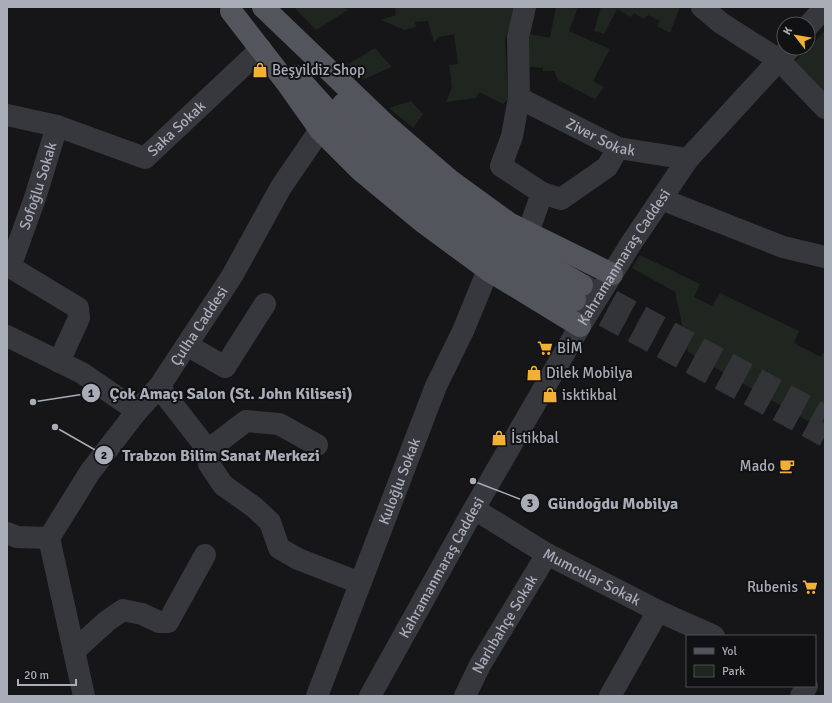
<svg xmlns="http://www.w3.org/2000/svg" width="832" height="703" font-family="Signika,sans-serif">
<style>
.green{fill:#1e261f}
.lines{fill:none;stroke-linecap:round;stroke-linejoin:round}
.major-tunnel{stroke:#333438;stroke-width:22;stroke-dasharray:22 11;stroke-linecap:butt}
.minor{stroke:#37383d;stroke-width:22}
.major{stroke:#53555c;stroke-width:22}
.labels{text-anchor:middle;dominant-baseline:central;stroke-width:4;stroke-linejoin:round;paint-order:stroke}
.poi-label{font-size:15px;fill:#a8adb8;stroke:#111113;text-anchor:start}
.street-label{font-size:15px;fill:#a8adb8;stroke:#111113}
.leader{fill:none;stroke:#a8adb8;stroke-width:1.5}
.callout-dot{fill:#a8adb8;stroke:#111113;stroke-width:1.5}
.mark-label{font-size:12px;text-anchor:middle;font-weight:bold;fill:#111}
.callout-label{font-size:16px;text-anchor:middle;font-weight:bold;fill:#a8adb8;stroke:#111113;stroke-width:4;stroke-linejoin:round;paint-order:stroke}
</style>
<rect width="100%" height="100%" fill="#161618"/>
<g class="green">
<path d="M294 7H342L348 10 316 30Z"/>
<path d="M395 7H516L505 39 508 99 503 104 479 92 476 98 446 102 452 87 449 65 458 64 454 34 439 37 434 42 428 21 415 22 416 27 404 30 381 20 396 15Z"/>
<path d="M556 7H578L569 31 610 49 593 81 604 87 595 99 558 80 554 71H543V68L524 66 525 33 550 38Z"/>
<path d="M601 7H680L670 33 657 26 660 21 648 15 644 19 634 13 631 17 617 9 604 34 594 31Z"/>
<path d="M825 31V96L792 65Z"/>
<path d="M375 48 392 67 364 79 347 65Z"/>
<path d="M411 101 423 114 413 128 389 108Z"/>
<path d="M640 255 700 284 694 297 712 306 720 293 799 331 794 343 821 357 825 351V431L688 352 675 292 632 268Z"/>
</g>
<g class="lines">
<g class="major-tunnel">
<path d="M583 285 825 416"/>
<path d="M575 300 825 436"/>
</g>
<g class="minor">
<path d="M525 7 518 37 519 98 512 136 501 166 542 193 528 233"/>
<path d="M702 7 721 23 779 60 825 108"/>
<path d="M808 26 825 7"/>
<path id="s1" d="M519 98 618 148 688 159"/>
<path id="s2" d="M7 115 57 126 145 158 261 49"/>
<path d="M542 193 561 199 607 167 618 148"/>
<path d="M661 199 783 247 825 257"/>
<path d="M7 265 78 308 79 318 59 362"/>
<path id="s3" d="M10 267 35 198 57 126"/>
<path d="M7 336 82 373 137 411"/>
<path d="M187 345 225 367 265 304"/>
<path d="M159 387 208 450 209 464 223 485 254 507 270 522 279 548 298 559 360 583"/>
<path d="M208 450 246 421 279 424 317 445"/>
<path id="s4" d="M474 509 547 554 658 611 714 636"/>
<path d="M7 533 17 537 49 538"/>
<path d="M74 651 107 621 123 610 142 614 159 622H168L205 555"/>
<path id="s5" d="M84 696 49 538 90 472 137 411 159 387 232 276 281 187 320 130"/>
<path id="s6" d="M317 696 436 386 463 331 488 270"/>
<path id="s7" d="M370 696 474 509 580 326 630 245 688 159 790 48"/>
<path id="s8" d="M465 696 480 665 547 554"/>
<path d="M610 696 658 611"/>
<path d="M801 696 807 686"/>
</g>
<g class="major">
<path d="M263 7 385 124 451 181 509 223 612 274"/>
<path d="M231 11 286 82 320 130 360 170 424 223 488 270 580 326"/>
<path d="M297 76C338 123 382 170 432 207 477 242 527 270 575 300"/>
<path d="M343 104C392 154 447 202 506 240 530 256 557 270 582 285"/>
</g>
</g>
<defs>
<g id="shop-bare" transform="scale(1.2)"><path d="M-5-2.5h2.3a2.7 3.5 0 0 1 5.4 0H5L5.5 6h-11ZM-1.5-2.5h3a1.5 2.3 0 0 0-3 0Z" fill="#f2b134" stroke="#111113" stroke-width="2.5" paint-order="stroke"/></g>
<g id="supermarket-bare" transform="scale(1.2)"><path d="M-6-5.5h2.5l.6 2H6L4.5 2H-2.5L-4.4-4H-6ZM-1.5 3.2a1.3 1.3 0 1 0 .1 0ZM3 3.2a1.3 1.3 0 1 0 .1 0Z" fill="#f2b134" stroke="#111113" stroke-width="2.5" paint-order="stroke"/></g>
<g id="cafe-bare" transform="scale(1.2)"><path d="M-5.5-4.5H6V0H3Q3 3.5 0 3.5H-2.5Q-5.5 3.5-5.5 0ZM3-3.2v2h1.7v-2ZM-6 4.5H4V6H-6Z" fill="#f2b134" stroke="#111113" stroke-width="2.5" paint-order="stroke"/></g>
</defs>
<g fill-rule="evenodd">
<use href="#shop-bare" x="260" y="70"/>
<use href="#supermarket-bare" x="545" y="348"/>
<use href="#shop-bare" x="534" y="373"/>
<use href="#shop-bare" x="550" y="395"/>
<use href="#shop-bare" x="499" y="438"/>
<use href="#cafe-bare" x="787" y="466"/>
<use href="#supermarket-bare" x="810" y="587"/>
</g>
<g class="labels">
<g class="poi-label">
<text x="272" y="70">Beşyildiz Shop</text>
<text x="557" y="348">BİM</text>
<text x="546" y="373">Dilek Mobilya</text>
<text x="562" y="395">isktikbal</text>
<text x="511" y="438">İstikbal</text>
<text x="775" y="466" text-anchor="end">Mado</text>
<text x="798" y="587" text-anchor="end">Rubenis</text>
</g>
<g class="street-label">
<text stroke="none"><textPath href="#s2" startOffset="188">Saka Sokak</textPath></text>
<text stroke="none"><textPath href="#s1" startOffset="91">Ziver Sokak</textPath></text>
<text stroke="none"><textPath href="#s3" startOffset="86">Sofoğlu Sokak</textPath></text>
<text stroke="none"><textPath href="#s7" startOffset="507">Kahramanmaraş Caddesi</textPath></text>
<text stroke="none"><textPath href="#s5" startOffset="422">Çulha Caddesi</textPath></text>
<text stroke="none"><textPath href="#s6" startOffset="230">Kuloğlu Sokak</textPath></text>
<text stroke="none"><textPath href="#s7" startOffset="147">Kahramanmaraş Caddesi</textPath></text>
<text stroke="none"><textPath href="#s4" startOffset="136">Mumcular Sokak</textPath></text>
<text stroke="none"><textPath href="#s8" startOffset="82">Narlıbahçe Sokak</textPath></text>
</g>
</g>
<path class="leader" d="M33 402L91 393M55 427L104 455M473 481L530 503"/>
<g class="callout-dot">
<circle cx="33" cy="402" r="4"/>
<circle cx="55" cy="427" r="4"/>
<circle cx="473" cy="481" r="4"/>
<circle cx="91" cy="393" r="10"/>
<circle cx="104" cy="455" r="10"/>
<circle cx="530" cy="503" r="10"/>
</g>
<g class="mark-label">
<text x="91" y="397">1</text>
<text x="104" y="459">2</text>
<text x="530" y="507">3</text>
</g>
<g class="callout-label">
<text x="231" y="399">Çok Amaçı Salon (St. John Kilisesi)</text>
<text x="221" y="461">Trabzon Bilim Sanat Merkezi</text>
<text x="613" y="509">Gündoğdu Mobilya</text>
</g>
<rect width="832" height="703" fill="none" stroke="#a8adb8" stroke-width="16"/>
<rect x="686" y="635" width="130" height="52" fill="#111113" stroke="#4d4f55"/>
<rect x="694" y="648" width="20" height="6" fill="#53555c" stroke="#4d4f55"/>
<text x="722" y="655" font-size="12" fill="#a8adb8">Yol</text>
<rect x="694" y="665" width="20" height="12" fill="#1e261f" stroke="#4d4f55"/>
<text x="722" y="675" font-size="12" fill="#a8adb8">Park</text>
<g transform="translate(796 36) rotate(301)"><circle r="19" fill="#111113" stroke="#4d4f55"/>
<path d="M0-3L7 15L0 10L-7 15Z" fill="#f2b134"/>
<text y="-6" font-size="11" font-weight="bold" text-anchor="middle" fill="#a8adb8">K</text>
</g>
<path d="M18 679v6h58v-6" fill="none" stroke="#a8adb8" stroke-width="2"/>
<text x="24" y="679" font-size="12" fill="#a8adb8" stroke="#111113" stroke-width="3" paint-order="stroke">20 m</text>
</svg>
